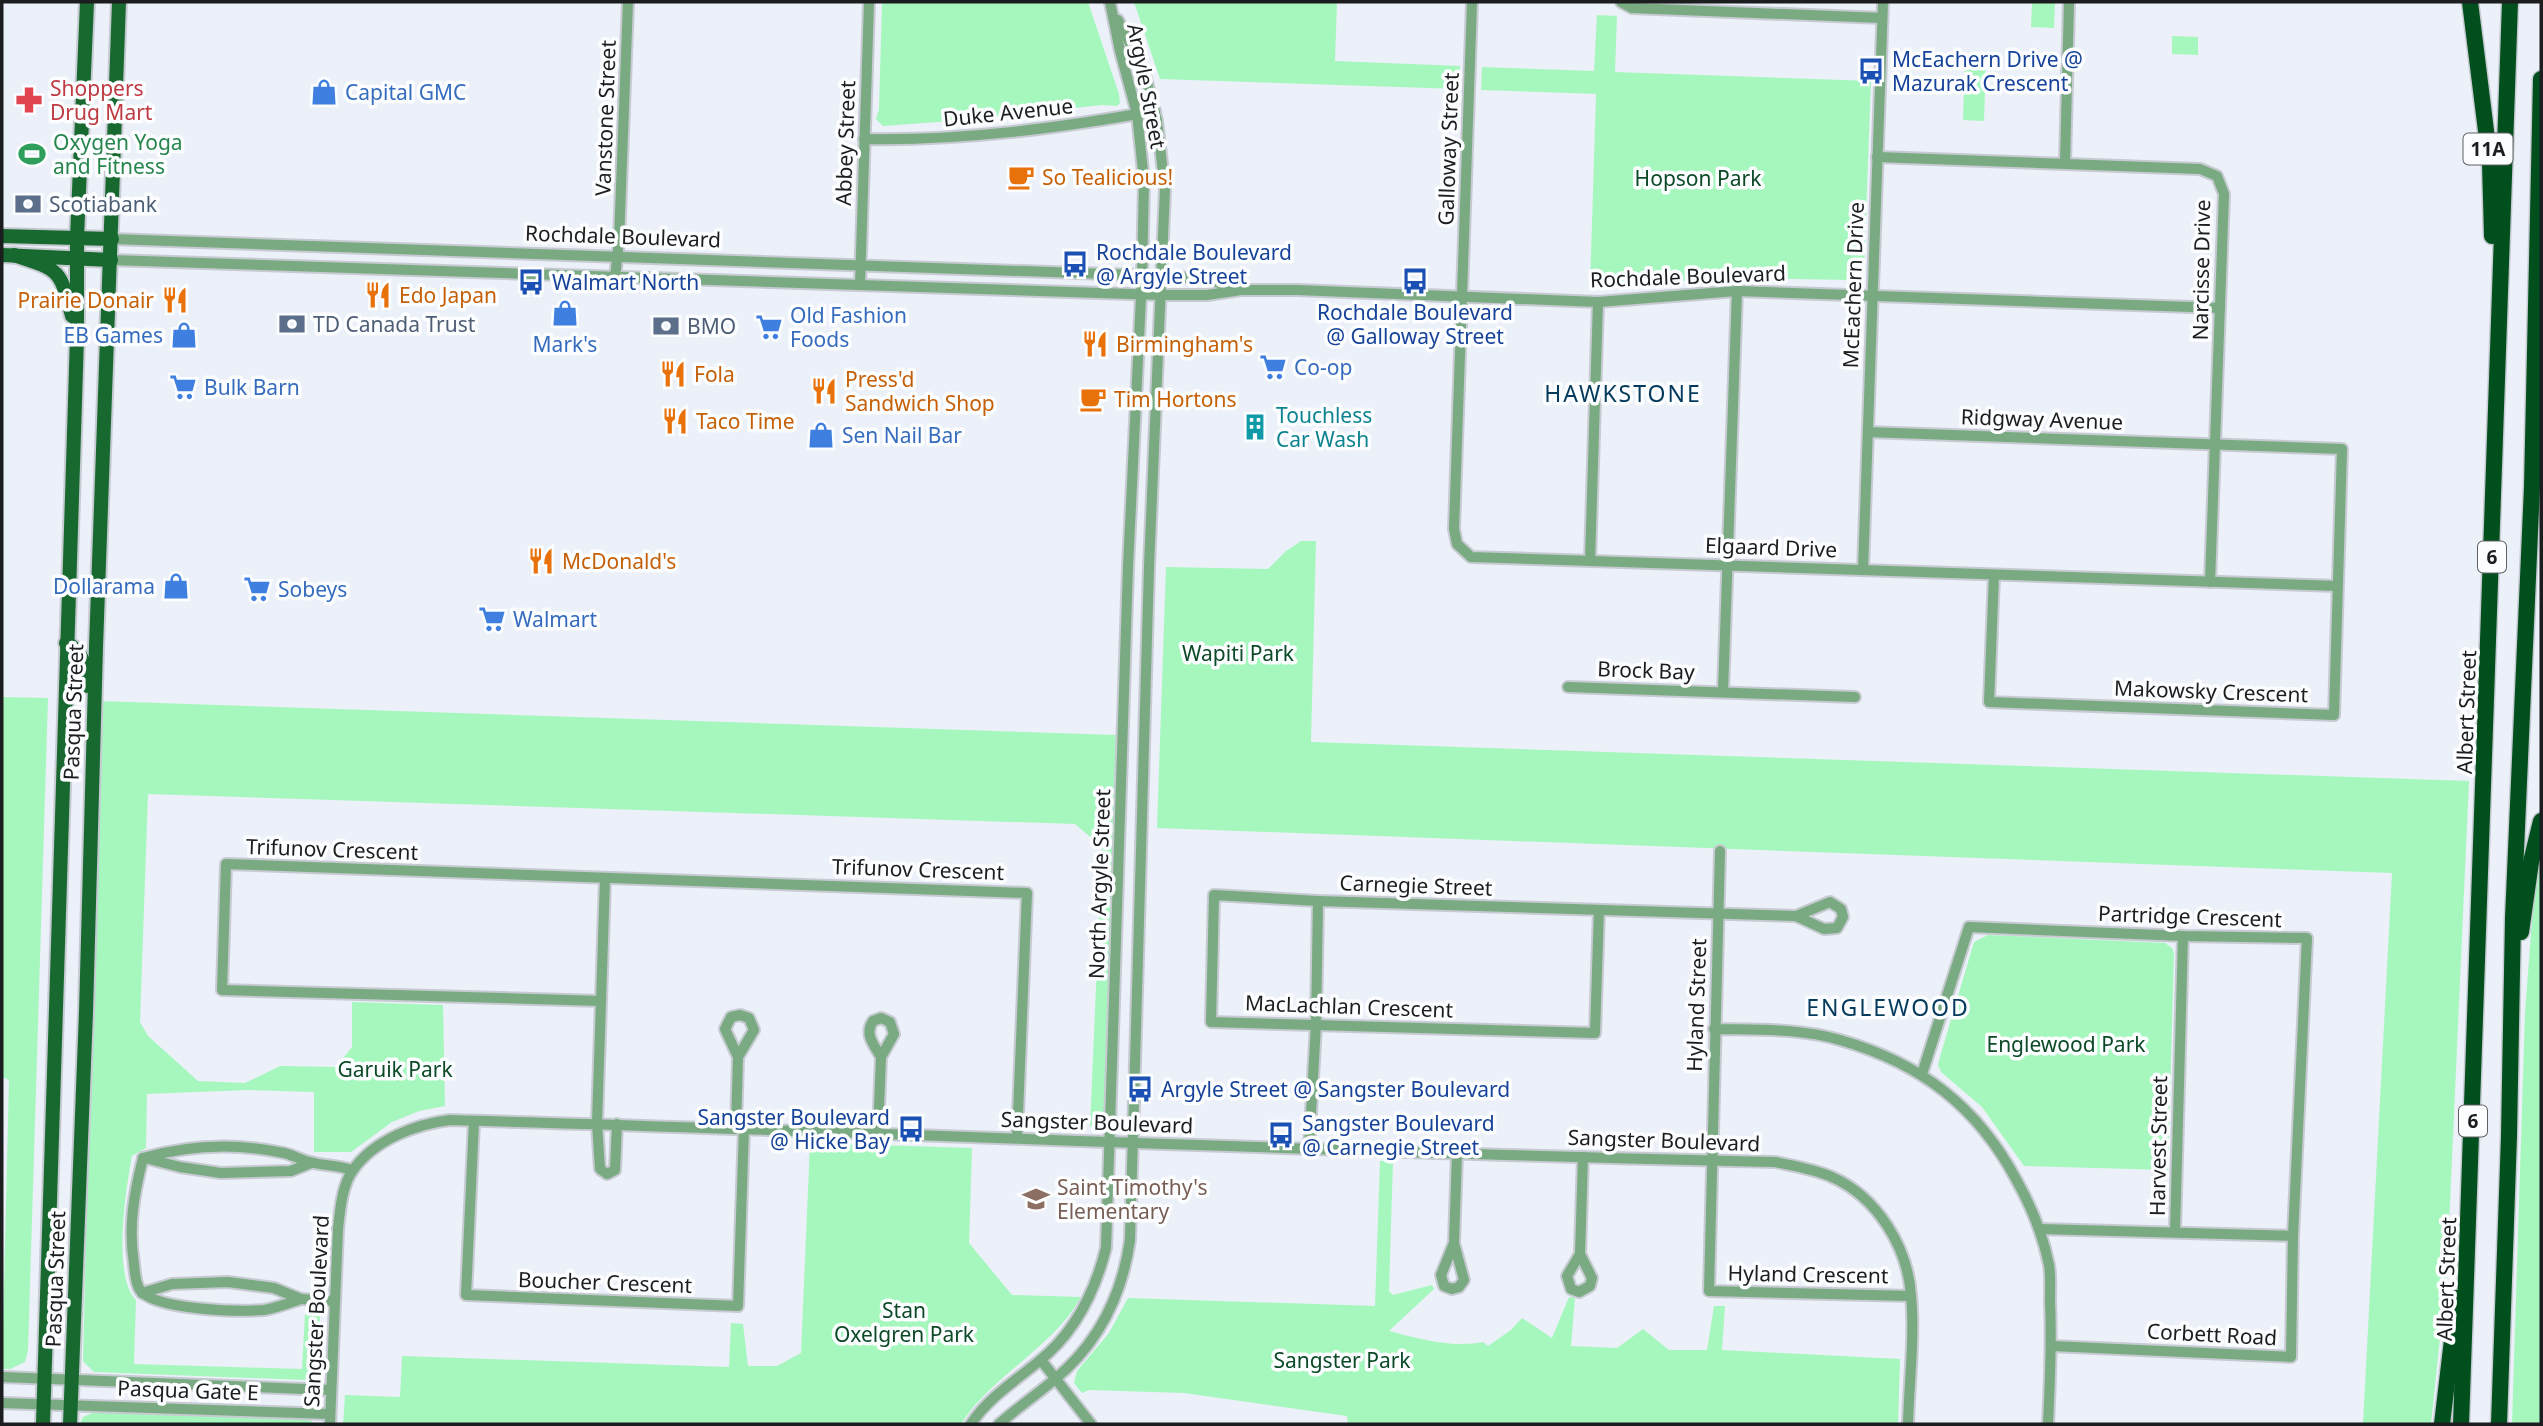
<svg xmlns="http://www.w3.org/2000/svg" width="2543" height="1426" font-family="'Noto Sans',sans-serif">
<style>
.green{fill:#a6f7be}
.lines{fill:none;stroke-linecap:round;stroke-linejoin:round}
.minor-casing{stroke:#c6cad1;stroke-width:14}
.major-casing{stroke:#c6cad1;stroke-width:18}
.highway-casing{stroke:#c6cad1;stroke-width:19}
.minor{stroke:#7aaa82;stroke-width:10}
.major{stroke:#176930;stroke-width:14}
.highway{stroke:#024f1e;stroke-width:16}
.labels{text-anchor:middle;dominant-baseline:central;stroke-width:7;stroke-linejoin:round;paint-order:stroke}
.shield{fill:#fcfdff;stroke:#5e6062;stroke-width:2}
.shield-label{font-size:19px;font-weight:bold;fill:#1b1d1f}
.transit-label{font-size:21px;fill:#164399;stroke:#fcfdff;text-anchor:start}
.street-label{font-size:21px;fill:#1b1d1f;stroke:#fcfdff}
.health-label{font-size:21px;fill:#be3a42;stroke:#fcfdff;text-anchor:start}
.shop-label{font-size:21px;fill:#366cbe;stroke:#fcfdff;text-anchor:start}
.leisure-label{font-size:21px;fill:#27864d;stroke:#fcfdff;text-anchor:start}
.food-label{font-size:21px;fill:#c56008;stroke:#fcfdff;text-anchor:start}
.park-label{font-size:21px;fill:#0c4a27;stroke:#fcfdff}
.service-label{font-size:21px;fill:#4e5e75;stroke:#fcfdff;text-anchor:start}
.culture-label{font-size:21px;fill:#0d838f;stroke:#fcfdff;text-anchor:start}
.education-label{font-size:21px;fill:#785e54;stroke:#fcfdff;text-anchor:start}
.neighbourhood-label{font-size:23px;letter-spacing:2px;fill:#043a5c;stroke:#fcfdff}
</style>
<rect width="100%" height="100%" fill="#ecf0f8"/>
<g class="green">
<path d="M882 2H1088L1119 94 1120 103 1117 106 1102 105 965 120 883 126 876 119 879 109Z"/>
<path d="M1134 2H1337L1335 61 1460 66 1459 89 1160 79Z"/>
<path d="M2032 2H2055L2054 28 2031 27Z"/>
<path d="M1597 15 1617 16 1615 72 1871 81 1864 270 1859 277 1851 280 1726 278 1590 287 1596 94 1481 90 1482 67 1594 71Z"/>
<path d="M2172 36 2198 37V55L2172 54Z"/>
<path d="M1965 58H1986L1984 121 1963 120Z"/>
<path d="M1301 541H1316L1311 742 2469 781 2447 1270 2431 1424H2363L2392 873 1157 828 1166 567 1268 569 1286 551Z"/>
<path d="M2 697 48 698 28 1350 25 1362 10 1369H2L9 1080 2 1077Z"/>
<path d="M99 701 1116 735 1104 1115 1099 1122 1090 1127 1102 847 1075 824 148 794 140 1022 148 1036 198 1081 245 1083 280 1066 336 1067 352 1047V1002L443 1005 445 1106 419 1111 392 1122 351 1152H314V1092L248 1090 147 1094 146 1148 132 1156C126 1188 112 1277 136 1300L134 1364 302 1369 305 1314 311 1312 320 1316 318 1372 315 1377 305 1380 94 1372 83 1361Z"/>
<path d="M2541 855V1424H2512L2525 1013 2534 893Z"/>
<path d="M1988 935 2165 943 2172 948 2174 953 2168 1170 2024 1166 1982 1107 1941 1072 1938 1065 1940 1057 1974 942Z"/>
<path d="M810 1143 972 1148 969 1243 1012 1295 1081 1297C1052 1349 993 1374 961 1424H343L345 1395 400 1397 402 1356 729 1367 731 1323 743 1324 748 1366H777L801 1353Z"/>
<path d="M1380 1161H1393L1389 1291 1393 1295 1432 1285 1434 1289 1389 1331C1420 1339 1451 1348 1483 1342L1488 1346 1511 1330 1522 1318 1552 1338 1569 1297 1575 1298 1571 1346 1617 1348 1643 1329 1669 1350H1707L1714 1306H1725L1722 1350 1900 1359 1898 1424H1348L1347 1416 1184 1393 1089 1390 1082 1393 1074 1383 1077 1371 1109 1333 1128 1298 1375 1306Z"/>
<path d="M97 1411 310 1420 315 1424H80L83 1417Z"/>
</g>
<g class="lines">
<g class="minor-casing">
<g id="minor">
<path d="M1472 2 1454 529 1457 544 1471 557 2337 586"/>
<path d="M1621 2 1632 8 1882 18"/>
<path d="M864 139C962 141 1059 128 1155 111"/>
<path d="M1877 157 2200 169 2217 176 2224 194 2210 582"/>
<path d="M2065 163 2069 2"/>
<path d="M112 239 1162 276 1206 279 1239 289"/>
<path d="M111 260 1161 295H1207L1241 290H1297L1598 302 1737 291 2220 308"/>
<path d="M615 278 619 240 628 2"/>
<path d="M860 285 869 2"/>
<path d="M1868 432 2342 449 2334 715 1989 702 1994 575"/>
<path d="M1590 561 1598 302"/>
<path d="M1863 570 1883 2"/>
<path d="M1568 687 1855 697"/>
<path d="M1723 692 1737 291"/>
<path d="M1720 851 1709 1291 1911 1296"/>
<path d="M605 879 597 1123 600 1169 607 1174 615 1170 617 1124"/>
<path d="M1318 901 1214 895 1211 1022 1595 1033 1599 910"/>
<path d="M601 1001 222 990 226 864 1027 893 1017 1138"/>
<path d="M1714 1029C1756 1030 1800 1028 1840 1040 1921 1063 1978 1107 2017 1181 2032 1208 2043 1235 2049 1265 2051 1277 2050 1290 2050 1302 2052 1343 2050 1383 2048 1424"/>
<path d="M1922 1074 1969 927 2183 936 2307 938 2293 1236 2291 1357 2052 1346"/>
<path d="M474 1121 466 1295 738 1306 744 1128"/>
<path d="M736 1128 738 1057 725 1029 731 1017 740 1015 749 1018 754 1030 738 1057"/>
<path d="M878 1133 881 1057 894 1034 890 1022 881 1018 873 1021C864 1034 874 1045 881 1057"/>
<path d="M1309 1149 1316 1024 1318 901 1796 916 1824 929 1837 928 1843 917 1841 909 1830 902 1796 916"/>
<path d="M143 1158C134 1194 128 1226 134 1264 135 1272 135 1283 140 1290 155 1310 239 1312 264 1310 276 1308 289 1303 301 1299"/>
<path d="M143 1158C189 1145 237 1143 284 1153 293 1155 301 1160 310 1162 324 1166 338 1165 352 1170"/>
<path d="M145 1158 180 1167 221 1173 291 1171 311 1163"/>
<path d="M2040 1229 2293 1236"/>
<path d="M2175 1231 2183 936"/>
<path d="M1454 1243 1441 1275 1444 1286 1452 1289 1459 1287 1464 1280 1454 1243 1457 1154"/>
<path d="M1580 1254 1567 1276 1571 1289 1579 1292 1590 1286 1592 1278 1580 1254 1583 1157"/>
<path d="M142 1293 172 1284 228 1282 274 1288 301 1299 334 1301"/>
<path d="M1041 1360 1091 1424"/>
<path d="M2 1377 331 1390"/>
<path d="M2 1403 330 1414"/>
<path d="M330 1424 338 1229C340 1210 342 1185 353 1170 374 1140 416 1124 450 1120 892 1132 1333 1153 1775 1162 1794 1166 1814 1169 1832 1177 1877 1197 1908 1247 1911 1296 1915 1335 1909 1384 1908 1424"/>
<path d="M971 1424C988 1398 1015 1381 1038 1362 1075 1333 1095 1292 1106 1248L1128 567 1142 276 1144 181 1137 114 1120 51 1110 2"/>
<path d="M999 1424C1017 1408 1036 1395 1054 1380 1099 1343 1122 1296 1130 1240L1149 567 1165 189 1157 121 1144 71 1118 20"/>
</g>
</g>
<g class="major-casing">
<g id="major">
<path d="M2 236 112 239"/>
<path d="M2 255 111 260"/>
<path d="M14 255C60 270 60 269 72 316"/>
<path d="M66 643C84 651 86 668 88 686"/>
<path d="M43 1424 77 337V238L87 2"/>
<path d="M70 1424 86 1012 96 647 119 2"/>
</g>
</g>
<g class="highway-casing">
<g id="highway">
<path d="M2470 2 2490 163 2492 236"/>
<path d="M2521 932 2531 862 2541 821"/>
<path d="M2442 1424 2457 1298"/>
<path d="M2461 1424 2510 2"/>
<path d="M2499 1424 2509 1136 2513 918 2532 487 2541 79"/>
</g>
</g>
<use href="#minor" class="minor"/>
<use href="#major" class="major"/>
<use href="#highway" class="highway"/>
</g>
<defs>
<g id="bus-bare" transform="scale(2.1)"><path d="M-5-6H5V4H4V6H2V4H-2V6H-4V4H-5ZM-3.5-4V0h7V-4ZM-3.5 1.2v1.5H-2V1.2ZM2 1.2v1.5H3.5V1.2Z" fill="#1a4fb4" stroke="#fcfdff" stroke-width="2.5" paint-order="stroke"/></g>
<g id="shop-bare" transform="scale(2.1)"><path d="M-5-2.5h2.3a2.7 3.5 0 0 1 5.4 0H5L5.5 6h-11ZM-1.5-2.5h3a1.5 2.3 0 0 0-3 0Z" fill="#3f7fe0" stroke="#fcfdff" stroke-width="2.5" paint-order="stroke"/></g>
<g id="pharmacy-bare" transform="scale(2.1)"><path d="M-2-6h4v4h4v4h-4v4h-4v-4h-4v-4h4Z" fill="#e0444e" stroke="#fcfdff" stroke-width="2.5" paint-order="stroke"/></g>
<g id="stadium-bare" transform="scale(2.1)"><path d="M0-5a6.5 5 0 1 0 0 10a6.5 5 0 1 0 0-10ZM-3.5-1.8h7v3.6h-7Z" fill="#2e9e5b" stroke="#fcfdff" stroke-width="2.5" paint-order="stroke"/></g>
<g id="cafe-bare" transform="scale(2.1)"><path d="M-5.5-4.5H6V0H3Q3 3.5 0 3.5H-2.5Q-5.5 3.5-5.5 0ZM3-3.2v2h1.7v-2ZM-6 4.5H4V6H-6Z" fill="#e8710a" stroke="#fcfdff" stroke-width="2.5" paint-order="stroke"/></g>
<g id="bank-bare" transform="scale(2.1)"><path d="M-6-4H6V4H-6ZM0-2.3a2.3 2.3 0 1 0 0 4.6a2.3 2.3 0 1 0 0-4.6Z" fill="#5c6f8a" stroke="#fcfdff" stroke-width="2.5" paint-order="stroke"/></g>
<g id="restaurant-bare" transform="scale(2.1)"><path d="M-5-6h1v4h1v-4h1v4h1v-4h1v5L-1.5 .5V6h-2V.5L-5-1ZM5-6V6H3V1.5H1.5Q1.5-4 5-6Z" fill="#e8710a" stroke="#fcfdff" stroke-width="2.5" paint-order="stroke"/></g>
<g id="supermarket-bare" transform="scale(2.1)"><path d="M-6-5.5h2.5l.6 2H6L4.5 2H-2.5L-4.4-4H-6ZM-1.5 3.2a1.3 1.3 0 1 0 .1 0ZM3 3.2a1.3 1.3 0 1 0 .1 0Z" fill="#3f7fe0" stroke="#fcfdff" stroke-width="2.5" paint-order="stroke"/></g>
<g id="building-bare" transform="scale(2.1)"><path d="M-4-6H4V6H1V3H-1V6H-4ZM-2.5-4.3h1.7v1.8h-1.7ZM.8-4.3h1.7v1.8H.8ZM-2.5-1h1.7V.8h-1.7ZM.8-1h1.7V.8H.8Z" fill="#0f9aa8" stroke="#fcfdff" stroke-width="2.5" paint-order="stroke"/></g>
<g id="school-bare" transform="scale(2.1)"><path d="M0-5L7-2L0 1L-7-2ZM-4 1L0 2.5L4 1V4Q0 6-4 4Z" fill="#8d6e63" stroke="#fcfdff" stroke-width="2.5" paint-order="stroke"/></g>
</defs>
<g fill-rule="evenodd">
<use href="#bus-bare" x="1871" y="71"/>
<use href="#shop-bare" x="324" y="92"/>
<use href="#pharmacy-bare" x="29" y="100"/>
<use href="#stadium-bare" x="32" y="154"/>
<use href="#cafe-bare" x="1021" y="177"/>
<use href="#bank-bare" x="28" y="204"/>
<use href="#bus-bare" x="1075" y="264"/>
<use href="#bus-bare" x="1415" y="281"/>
<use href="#bus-bare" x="531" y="282"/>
<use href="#restaurant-bare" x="378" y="295"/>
<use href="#restaurant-bare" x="175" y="300"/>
<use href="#shop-bare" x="565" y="313"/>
<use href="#bank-bare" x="292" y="324"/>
<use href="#bank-bare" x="666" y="326"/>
<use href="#supermarket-bare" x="769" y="327"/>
<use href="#shop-bare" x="184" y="335"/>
<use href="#restaurant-bare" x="1095" y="344"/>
<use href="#supermarket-bare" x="1273" y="367"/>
<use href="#restaurant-bare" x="673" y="374"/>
<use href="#supermarket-bare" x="183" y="387"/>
<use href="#restaurant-bare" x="824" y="391"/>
<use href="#cafe-bare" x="1093" y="399"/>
<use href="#restaurant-bare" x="675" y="421"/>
<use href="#building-bare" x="1255" y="427"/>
<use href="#shop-bare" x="821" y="435"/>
<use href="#restaurant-bare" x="541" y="561"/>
<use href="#shop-bare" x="176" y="586"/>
<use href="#supermarket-bare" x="257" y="589"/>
<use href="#supermarket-bare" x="492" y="619"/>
<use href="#bus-bare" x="1140" y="1089"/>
<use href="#bus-bare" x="911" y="1129"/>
<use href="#bus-bare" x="1281" y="1135"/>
<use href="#school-bare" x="1036" y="1199"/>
</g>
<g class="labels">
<g class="shield">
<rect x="2463.5" y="133.5" width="49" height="31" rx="5"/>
<rect x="2478" y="541.5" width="28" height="31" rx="5"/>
<rect x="2459" y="1105.5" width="28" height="31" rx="5"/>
</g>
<g class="shield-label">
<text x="2488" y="149">11A</text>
<text x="2492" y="557">6</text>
<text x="2473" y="1121">6</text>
</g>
<g class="transit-label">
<text x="1892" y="59">McEachern Drive @<tspan x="1892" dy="24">Mazurak Crescent</tspan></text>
<text x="1096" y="252">Rochdale Boulevard<tspan x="1096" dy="24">@ Argyle Street</tspan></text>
<text x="552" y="282">Walmart North</text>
<text x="1415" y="312" text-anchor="middle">Rochdale Boulevard<tspan x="1415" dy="24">@ Galloway Street</tspan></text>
<text x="1161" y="1089">Argyle Street @ Sangster Boulevard</text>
<text x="890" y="1117" text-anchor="end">Sangster Boulevard<tspan x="890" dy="24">@ Hicke Bay</tspan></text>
<text x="1302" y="1123">Sangster Boulevard<tspan x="1302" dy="24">@ Carnegie Street</tspan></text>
</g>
<g class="street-label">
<text transform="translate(1147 86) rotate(79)">Argyle Street</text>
<text transform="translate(1008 112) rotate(-6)">Duke Avenue</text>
<text transform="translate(605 118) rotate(-88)">Vanstone Street</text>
<text transform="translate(845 143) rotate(-88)">Abbey Street</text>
<text transform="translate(1448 149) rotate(-88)">Galloway Street</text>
<text transform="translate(623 236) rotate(2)">Rochdale Boulevard</text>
<text transform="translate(2201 270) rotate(-89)">Narcisse Drive</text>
<text transform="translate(1688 276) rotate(-2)">Rochdale Boulevard</text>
<text transform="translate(1853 285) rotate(-88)">McEachern Drive</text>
<text transform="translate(2042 419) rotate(2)">Ridgway Avenue</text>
<text transform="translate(1771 547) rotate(2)">Elgaard Drive</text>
<text transform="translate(1646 670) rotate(2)">Brock Bay</text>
<text transform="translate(2211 691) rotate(2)">Makowsky Crescent</text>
<text transform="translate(73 712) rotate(-88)">Pasqua Street</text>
<text transform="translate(2466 712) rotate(-88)">Albert Street</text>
<text transform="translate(332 849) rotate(2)">Trifunov Crescent</text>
<text transform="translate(918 869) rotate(2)">Trifunov Crescent</text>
<text transform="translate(1099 884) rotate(-88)">North Argyle Street</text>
<text transform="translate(1416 885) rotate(2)">Carnegie Street</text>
<text transform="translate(2190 916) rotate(2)">Partridge Crescent</text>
<text transform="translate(1696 1005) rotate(-88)">Hyland Street</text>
<text transform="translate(1349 1006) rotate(2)">MacLachlan Crescent</text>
<text transform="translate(1097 1122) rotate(2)">Sangster Boulevard</text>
<text transform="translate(1664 1140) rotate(2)">Sangster Boulevard</text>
<text transform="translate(2158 1146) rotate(-89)">Harvest Street</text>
<text transform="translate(1808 1274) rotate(1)">Hyland Crescent</text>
<text transform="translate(55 1279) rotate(-88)">Pasqua Street</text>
<text transform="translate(2446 1279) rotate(-88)">Albert Street</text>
<text transform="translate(605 1282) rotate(2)">Boucher Crescent</text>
<text transform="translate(316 1311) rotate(-87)">Sangster Boulevard</text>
<text transform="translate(2212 1334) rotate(3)">Corbett Road</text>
<text transform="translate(188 1390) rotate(2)">Pasqua Gate E</text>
</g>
<g class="health-label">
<text x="50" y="88">Shoppers<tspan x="50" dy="24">Drug Mart</tspan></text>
</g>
<g class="shop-label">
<text x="345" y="92">Capital GMC</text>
<text x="790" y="315">Old Fashion<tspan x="790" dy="24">Foods</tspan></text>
<text x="163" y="335" text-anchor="end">EB Games</text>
<text x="565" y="344" text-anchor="middle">Mark's</text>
<text x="1294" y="367">Co-op</text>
<text x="204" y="387">Bulk Barn</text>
<text x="842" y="435">Sen Nail Bar</text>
<text x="155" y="586" text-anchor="end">Dollarama</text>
<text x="278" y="589">Sobeys</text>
<text x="513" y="619">Walmart</text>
</g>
<g class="leisure-label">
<text x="53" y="142">Oxygen Yoga<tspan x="53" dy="24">and Fitness</tspan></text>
</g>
<g class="food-label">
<text x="1042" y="177">So Tealicious!</text>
<text x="399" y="295">Edo Japan</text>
<text x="154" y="300" text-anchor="end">Prairie Donair</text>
<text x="1116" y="344">Birmingham's</text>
<text x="694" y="374">Fola</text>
<text x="845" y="379">Press'd<tspan x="845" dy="24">Sandwich Shop</tspan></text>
<text x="1114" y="399">Tim Hortons</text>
<text x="696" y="421">Taco Time</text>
<text x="562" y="561">McDonald's</text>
</g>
<g class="park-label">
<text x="1698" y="178">Hopson Park</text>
<text x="1238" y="653">Wapiti Park</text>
<text x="2066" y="1044">Englewood Park</text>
<text x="395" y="1069">Garuik Park</text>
<text x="904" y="1310">Stan<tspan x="904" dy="24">Oxelgren Park</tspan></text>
<text x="1342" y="1360">Sangster Park</text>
</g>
<g class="service-label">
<text x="49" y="204">Scotiabank</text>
<text x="313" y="324">TD Canada Trust</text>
<text x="687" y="326">BMO</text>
</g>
<g class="culture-label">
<text x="1276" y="415">Touchless<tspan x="1276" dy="24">Car Wash</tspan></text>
</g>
<g class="education-label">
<text x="1057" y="1187">Saint Timothy's<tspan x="1057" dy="24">Elementary</tspan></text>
</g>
<g class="neighbourhood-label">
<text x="1623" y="393">HAWKSTONE</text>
<text x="1888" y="1007">ENGLEWOOD</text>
</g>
</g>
<rect width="2543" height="1426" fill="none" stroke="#1b1d1f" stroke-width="7"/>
</svg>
